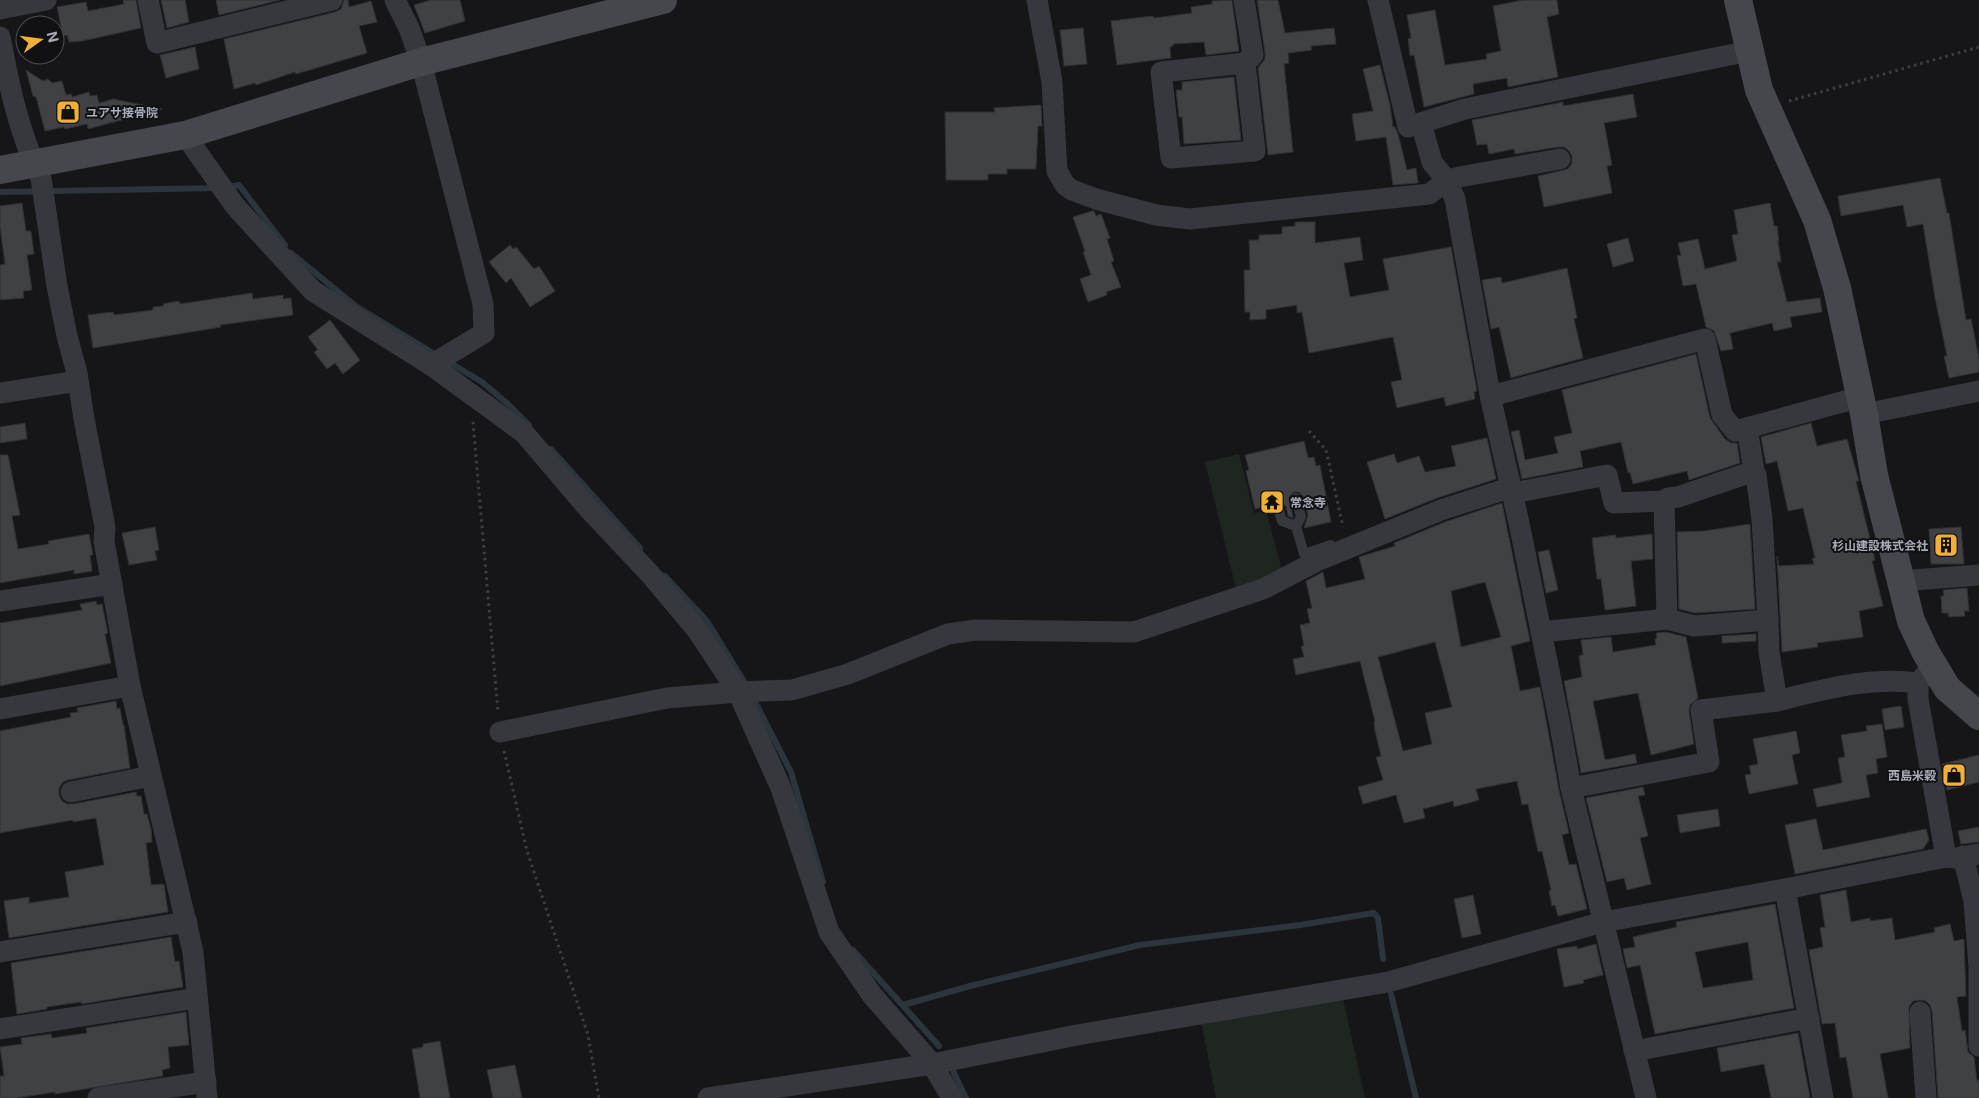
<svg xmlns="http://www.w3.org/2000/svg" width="1979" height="1098" font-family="Inter,'Noto Sans JP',sans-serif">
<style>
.green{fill:#1e261f}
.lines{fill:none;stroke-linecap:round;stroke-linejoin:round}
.stream{stroke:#2c353c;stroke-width:6}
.building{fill:#404145;stroke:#303034;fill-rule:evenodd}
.path{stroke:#3d3f44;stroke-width:3;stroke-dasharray:2.5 4;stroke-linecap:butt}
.lane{stroke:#37383d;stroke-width:10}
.street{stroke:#37383d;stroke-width:21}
.secondary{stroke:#45474d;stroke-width:28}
.labels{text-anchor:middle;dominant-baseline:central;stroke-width:4;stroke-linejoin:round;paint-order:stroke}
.poi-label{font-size:12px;font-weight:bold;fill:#a8adb8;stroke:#111113;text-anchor:start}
</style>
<rect width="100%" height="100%" fill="#161618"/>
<g class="green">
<path d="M1239 454 1254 513 1266 510 1283 574 1236 589 1205 462Z"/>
<path d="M1342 994 1365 1098H1216L1201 1021Z"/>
</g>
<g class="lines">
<g class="stream">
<path d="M228 187 239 185 285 245"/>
<path d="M0 192 218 188"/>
<path d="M291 253 357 307 438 356"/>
<path d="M447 361 482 382 508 404 529 425"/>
<path d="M551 449 640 548"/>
<path d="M665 576 707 621 748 688"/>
<path d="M752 696 791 772 823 882"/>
<path d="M853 950 939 1046"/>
<path d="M1391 994 1416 1098"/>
<path d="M903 1005 970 986 1140 945 1300 925 1374 913 1378 918 1383 959"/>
<path d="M952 1069 966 1098"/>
</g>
</g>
<g class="building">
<path d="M123 0H136L141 28 82 41 69 42 67 35 63 36 57 7 86 2 88 11 124 4Z"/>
<path d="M161 0H185L189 22 167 28Z"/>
<path d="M216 0H280L219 15Z"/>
<path d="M344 0H348L349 7 371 1 377 22 359 26 367 53 296 74 295 72 256 85 255 83 234 89 224 39 335 12 341 9Z"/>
<path d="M431 0H460L465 21 425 33 414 5Z"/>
<path d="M1232 0 1239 51 1206 55 1204 42 1173 44V46L1170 47 1171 58 1117 65 1111 21 1153 16 1154 18 1192 13 1191 7 1212 4V1Z"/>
<path d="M1257 0H1278L1285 33 1334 28 1336 44 1311 46 1312 50 1288 53 1289 63 1284 64 1293 152 1268 155 1258 68 1265 59V53Z"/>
<path d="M1523 0H1557L1559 14 1547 17 1558 77 1508 87 1507 78 1473 84 1474 94 1424 107 1414 55 1410 56 1408 39 1411 38 1407 15 1435 10 1445 65 1487 59 1486 54 1501 51 1493 6Z"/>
<path d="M1083 28 1087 64 1064 66 1060 30Z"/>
<path d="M195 47 199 69 166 78 160 55Z"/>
<path d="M1380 65 1390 105 1393 127H1395L1398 134 1407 170 1416 168 1418 183 1393 185 1386 137 1356 141 1352 114 1373 111 1363 69Z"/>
<path d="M26 70 43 81 48 79 52 83 62 81 66 95 71 94 72 97 89 92 90 96 97 95 99 103 113 99 162 109 88 129 87 124 65 129 64 127 45 131 36 97 33 96Z"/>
<path d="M1234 77 1241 140 1184 144 1182 117H1179L1176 90H1182V82Z"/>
<path d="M1633 94 1637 117 1604 123 1612 165 1607 166 1612 193 1544 207 1538 176 1568 169 1572 163V156L1569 151 1564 147H1558L1515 154 1514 149 1489 154 1487 144 1477 145 1472 120 1563 102V106Z"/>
<path d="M1041 105 1042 126H1038L1036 169H1007V174H988V180H946L945 112H995L994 108Z"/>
<path d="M1940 178 1947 213H1949L1966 320 1971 319 1979 358V372L1949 378 1944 356H1947L1935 298 1923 224 1907 227 1903 205 1841 216 1838 196Z"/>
<path d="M22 203 26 231H31L34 254 27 255 32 290 23 291 24 298 0 300V265L5 264 0 227V206Z"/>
<path d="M1770 203 1774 226H1777L1779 241H1778L1781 262H1777L1787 302 1820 298 1822 312 1790 317 1792 327 1774 331 1772 323 1730 333 1733 349 1721 351 1714 331 1706 327 1696 284 1683 286 1677 256 1681 255 1678 243 1698 239 1705 269 1737 261 1732 235 1738 234 1734 210Z"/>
<path d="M1092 211H1094L1096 216 1101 214 1110 238 1107 239 1114 261 1111 262 1121 287 1106 292 1107 295 1088 302 1080 279 1091 275 1083 252 1085 251 1073 217Z"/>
<path d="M1295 222H1315V243L1360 237 1363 260 1344 263 1350 297 1389 290 1383 259 1451 247 1477 391 1474 392 1475 399 1446 406 1444 397 1397 408 1391 382 1402 380 1393 337 1309 353 1302 312 1297 313V305L1266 310V319L1250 320V312H1245L1244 270H1250L1249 240H1259V235L1282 234V227L1295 226Z"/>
<path d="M1628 238 1634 261 1613 267 1607 244Z"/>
<path d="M510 245 513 249 516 247 534 269 539 266 555 291 530 307 511 278 506 283 489 262Z"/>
<path d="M1567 268 1577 318 1574 319 1583 358 1511 378 1499 327 1491 329 1482 280 1501 277 1502 283Z"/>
<path d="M252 293 253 299 283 295V299L291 298 293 315 220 325 221 327 93 348 88 315 113 312 114 315 153 310V307L164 306 163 304 179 301 180 304Z"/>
<path d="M330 320 360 360 343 374 335 363 327 369 314 352 318 350 308 337Z"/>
<path d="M1696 354 1710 418 1725 439 1731 443H1737L1740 463 1689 480 1687 471 1633 484 1630 472 1628 473 1621 442 1580 451 1583 467 1522 479 1511 432 1519 430 1525 460 1558 453 1554 437 1572 433 1562 390Z"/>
<path d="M25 423 27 439 0 443V427Z"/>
<path d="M1811 423 1817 446 1847 439 1859 481H1856L1875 560 1872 561 1883 606 1859 611 1863 637 1817 643 1818 647 1782 652 1777 556 1779 566 1814 564 1812 558H1815L1803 508 1788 511 1777 461 1766 464 1761 437Z"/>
<path d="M1487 438 1496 479 1437 498 1385 519 1367 462 1394 454 1397 463 1419 456 1425 472 1456 466 1451 446Z"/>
<path d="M1304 441 1308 458 1314 457 1316 466 1320 465 1331 522 1304 528 1308 515 1303 496 1298 492H1294L1289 497 1293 518 1288 516 1286 506 1279 501 1273 504 1271 510 1269 505 1255 509 1246 471 1249 470 1245 455Z"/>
<path d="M0 455H8L20 515 12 516 18 549 49 544 48 541 89 534 93 555H90L92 571 74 574V570L0 583Z"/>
<path d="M1502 503 1530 641 1511 646 1520 691 1540 687 1559 790 1569 833 1562 835 1569 865 1576 864 1587 909 1558 916 1555 905 1552 906 1549 891 1551 890 1542 851 1538 852 1528 804 1522 805 1517 781 1476 789 1479 800 1454 807 1453 801 1423 809 1425 818 1404 823 1396 795 1363 804 1358 787 1383 780 1376 757 1381 756 1375 731 1374 722 1375 721 1360 661 1296 675 1293 659 1304 657 1301 646H1304L1300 625 1310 623 1307 609 1312 608 1306 581 1323 572 1326 588 1365 579 1359 557 1395 546 1394 543 1445 522ZM1485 582 1501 637 1461 647 1451 591ZM1435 642 1452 707 1425 713 1432 744 1403 751 1378 657Z"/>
<path d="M1750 524 1755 609 1695 613 1679 609 1677 532 1704 531Z"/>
<path d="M155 527 159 550 155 551 157 560 129 565 122 533Z"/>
<path d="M1961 527 1964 564H1931L1929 529Z"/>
<path d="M1652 534 1653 559 1631 561 1636 606 1605 610 1601 579H1597L1592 538 1616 535V538Z"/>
<path d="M1549 550 1558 590 1546 593 1538 552Z"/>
<path d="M1967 588 1969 611H1964L1965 616 1949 617 1948 613H1942L1941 596H1944L1943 590Z"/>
<path d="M96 601 97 605 102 604 108 633 105 634 111 663 0 686V623L82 610 80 604Z"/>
<path d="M1666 632 1686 637 1698 698 1690 705 1689 711 1694 744 1651 755 1638 693 1593 701 1605 760 1635 754 1637 763 1581 773 1564 681 1582 677 1579 656 1583 655 1581 640 1611 637 1613 652 1656 645 1655 639 1657 638 1656 633Z"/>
<path d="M1756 634V641L1722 643V636Z"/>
<path d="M116 701 117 709 120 708 123 725H124L130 768 68 780 63 782 59 788V795L62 801 67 804H73L136 792 137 796H141L144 814H147L151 829 152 842 146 843 151 885 164 884 168 912 9 938 4 901 29 897V903L69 897 65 872 104 865 96 818 73 822V820L0 833V731L71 717 70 713 78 712 77 708Z"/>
<path d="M1901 706 1904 727 1885 730 1882 709Z"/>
<path d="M1882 724 1887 757 1876 759 1878 773 1866 775 1870 797 1817 807 1813 789 1842 783 1838 758 1845 757 1841 735 1867 731 1866 726Z"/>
<path d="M1796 731 1800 753 1792 755 1798 784 1749 794 1745 775 1751 774 1749 766 1758 764 1753 739Z"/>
<path d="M1979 755V782L1947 790 1942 764Z"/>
<path d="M1643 787 1645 795 1638 796 1648 836 1640 838 1651 884 1627 890 1624 878 1607 882 1586 798Z"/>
<path d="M1718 809 1720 826 1680 833 1677 815Z"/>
<path d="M1816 819 1823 850 1926 829 1929 840 1923 849 1795 874 1785 825Z"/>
<path d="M1979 827V842L1961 844 1958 831Z"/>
<path d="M1846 890 1851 922 1870 918V921L1892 918 1895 940 1935 932 1934 928 1950 924 1954 941 1964 939 1966 996 1957 997 1962 1031 1965 1030 1968 1052 1974 1057 1977 1081 1979 1080V1098H1938L1932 1011 1930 1005 1926 1001 1920 1000 1913 1001 1909 1007 1910 1048 1880 1054 1888 1098H1853L1846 1057 1840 1058 1835 1023 1822 1024 1809 950 1823 947 1820 928 1825 927 1820 895Z"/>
<path d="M1473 895 1481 934 1462 938 1454 899Z"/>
<path d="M1775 904 1794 1008 1655 1034 1640 965 1627 968 1623 949 1635 947 1633 937 1677 927 1676 922ZM1748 942 1753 980 1703 988 1695 952Z"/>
<path d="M171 937 175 962 179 961 183 987 82 1004 81 1002 47 1007V1009L17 1014 11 963Z"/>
<path d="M1596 944 1603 975 1583 980 1584 983 1564 987 1557 949 1577 946V949Z"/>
<path d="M186 1012 189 1045 168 1047 170 1068 162 1070 163 1076 55 1094V1092L17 1098H0V1076H4L0 1047 22 1044 21 1038 51 1034 52 1038 87 1033 86 1028Z"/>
<path d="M1798 1033 1810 1098H1771L1764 1064 1721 1072 1717 1048Z"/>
<path d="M440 1041 450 1098H420L412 1049 423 1047V1044Z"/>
<path d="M515 1065 522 1098H493L487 1070Z"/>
</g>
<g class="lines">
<g class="path">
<path d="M1789 101 1979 47"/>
<path d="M473 422 498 712"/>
<path d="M1309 431 1326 450 1343 527"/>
<path d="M504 751 527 851 588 1035 599 1098"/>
</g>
<g class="lane">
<path d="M1296 498 1301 517 1296 526"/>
<path d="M1278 508 1282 521 1296 526 1304 554 1331 545"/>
</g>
<g class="street">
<path d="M148 0 157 43 332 0"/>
<path d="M395 0 409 28 421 62 483 304 484 333 431 365"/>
<path d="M1037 0 1052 82 1057 171 1065 185 1072 190 1096 199 1156 215 1190 219 1429 194 1447 181 1459 177 1560 159"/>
<path d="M1244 0 1253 55 1245 63 1161 72 1171 158 1255 151 1245 63"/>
<path d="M1378 0 1408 127 1465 109 1749 51"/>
<path d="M0 9 46 0"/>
<path d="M0 37C9 85 19 134 41 178L57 286 67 336 77 373 84 419 105 527 104 541 130 686 193 952 207 1098"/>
<path d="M1421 123 1432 162 1447 181 1455 199 1491 400 1519 523 1560 725 1571 788 1646 1098"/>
<path d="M185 135 235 206 313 291 431 365 524 433 587 507 650 574 697 630 738 692 781 788 829 932 872 995 932 1064 952 1098"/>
<path d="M0 393 78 381"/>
<path d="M1491 396 1705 339 1722 415 1735 431 1747 428"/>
<path d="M1864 414 1979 391"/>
<path d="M1754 471 1756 475 1762 519 1768 620"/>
<path d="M1513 493 1607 475 1614 503 1664 501 1667 619 1694 626 1768 620 1769 652 1777 701C1822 690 1871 676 1918 683"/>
<path d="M1664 501 1668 498 1678 497 1754 471 1747 428 1860 397"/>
<path d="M1900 581 1979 575"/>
<path d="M0 601 112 584"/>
<path d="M1541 632 1667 619"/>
<path d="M1927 673 1918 683V699L1946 857"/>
<path d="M0 709 130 686"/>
<path d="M500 732 667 698 738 692 792 690 848 674 948 634 976 630 1134 632 1263 589 1319 560 1441 510 1512 487"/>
<path d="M1571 788 1709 762 1701 710 1777 701"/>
<path d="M71 792 151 776"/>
<path d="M1963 856 1974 901 1979 967V1046"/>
<path d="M1785 889 1823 1098"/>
<path d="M0 952 187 922"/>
<path d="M1920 1012 1926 1098"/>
<path d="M0 1029 197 998"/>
<path d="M1634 1051 1809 1018"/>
<path d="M98 1098 206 1082"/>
<path d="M708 1098 932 1064 1077 1035 1388 982 1603 922 1785 889 1946 857 1956 858 1979 854"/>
</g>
<g class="secondary">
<path d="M1738 0 1759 90 1817 220 1837 288 1864 414 1874 475 1911 621 1925 651 1947 688 1979 716"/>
<path d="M0 170 185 135 421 62 663 0"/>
</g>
</g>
<defs>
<g id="shop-square" transform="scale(1.25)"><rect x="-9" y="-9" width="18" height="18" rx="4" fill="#f2b134" stroke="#111113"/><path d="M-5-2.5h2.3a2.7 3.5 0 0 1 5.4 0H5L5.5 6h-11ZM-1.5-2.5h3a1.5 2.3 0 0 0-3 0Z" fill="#111"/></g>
<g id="temple-square" transform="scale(1.25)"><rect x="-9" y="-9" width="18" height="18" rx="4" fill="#f2b134" stroke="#111113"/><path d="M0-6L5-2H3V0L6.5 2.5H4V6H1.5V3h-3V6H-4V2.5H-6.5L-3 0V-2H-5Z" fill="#111"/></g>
<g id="building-square" transform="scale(1.25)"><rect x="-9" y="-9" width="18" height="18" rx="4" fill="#f2b134" stroke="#111113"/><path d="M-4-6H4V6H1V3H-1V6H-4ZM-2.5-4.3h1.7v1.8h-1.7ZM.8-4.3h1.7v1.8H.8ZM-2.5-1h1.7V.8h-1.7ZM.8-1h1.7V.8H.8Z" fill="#111"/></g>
</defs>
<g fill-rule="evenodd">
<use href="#shop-square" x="68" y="112"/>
<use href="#temple-square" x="1272" y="502"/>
<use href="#building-square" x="1946" y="545"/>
<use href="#shop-square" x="1954" y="775"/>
</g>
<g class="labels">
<g class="poi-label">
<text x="86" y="112">ユアサ接骨院</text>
<text x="1290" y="502">常念寺</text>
<text x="1928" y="545" text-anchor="end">杉山建設株式会社</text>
<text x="1936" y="775" text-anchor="end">西島米穀</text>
</g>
</g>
<g transform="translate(40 40) rotate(76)"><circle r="24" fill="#111113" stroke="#4d4f55"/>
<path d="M0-4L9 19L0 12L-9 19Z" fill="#f2b134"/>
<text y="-8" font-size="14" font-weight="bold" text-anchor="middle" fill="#a8adb8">N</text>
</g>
</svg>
